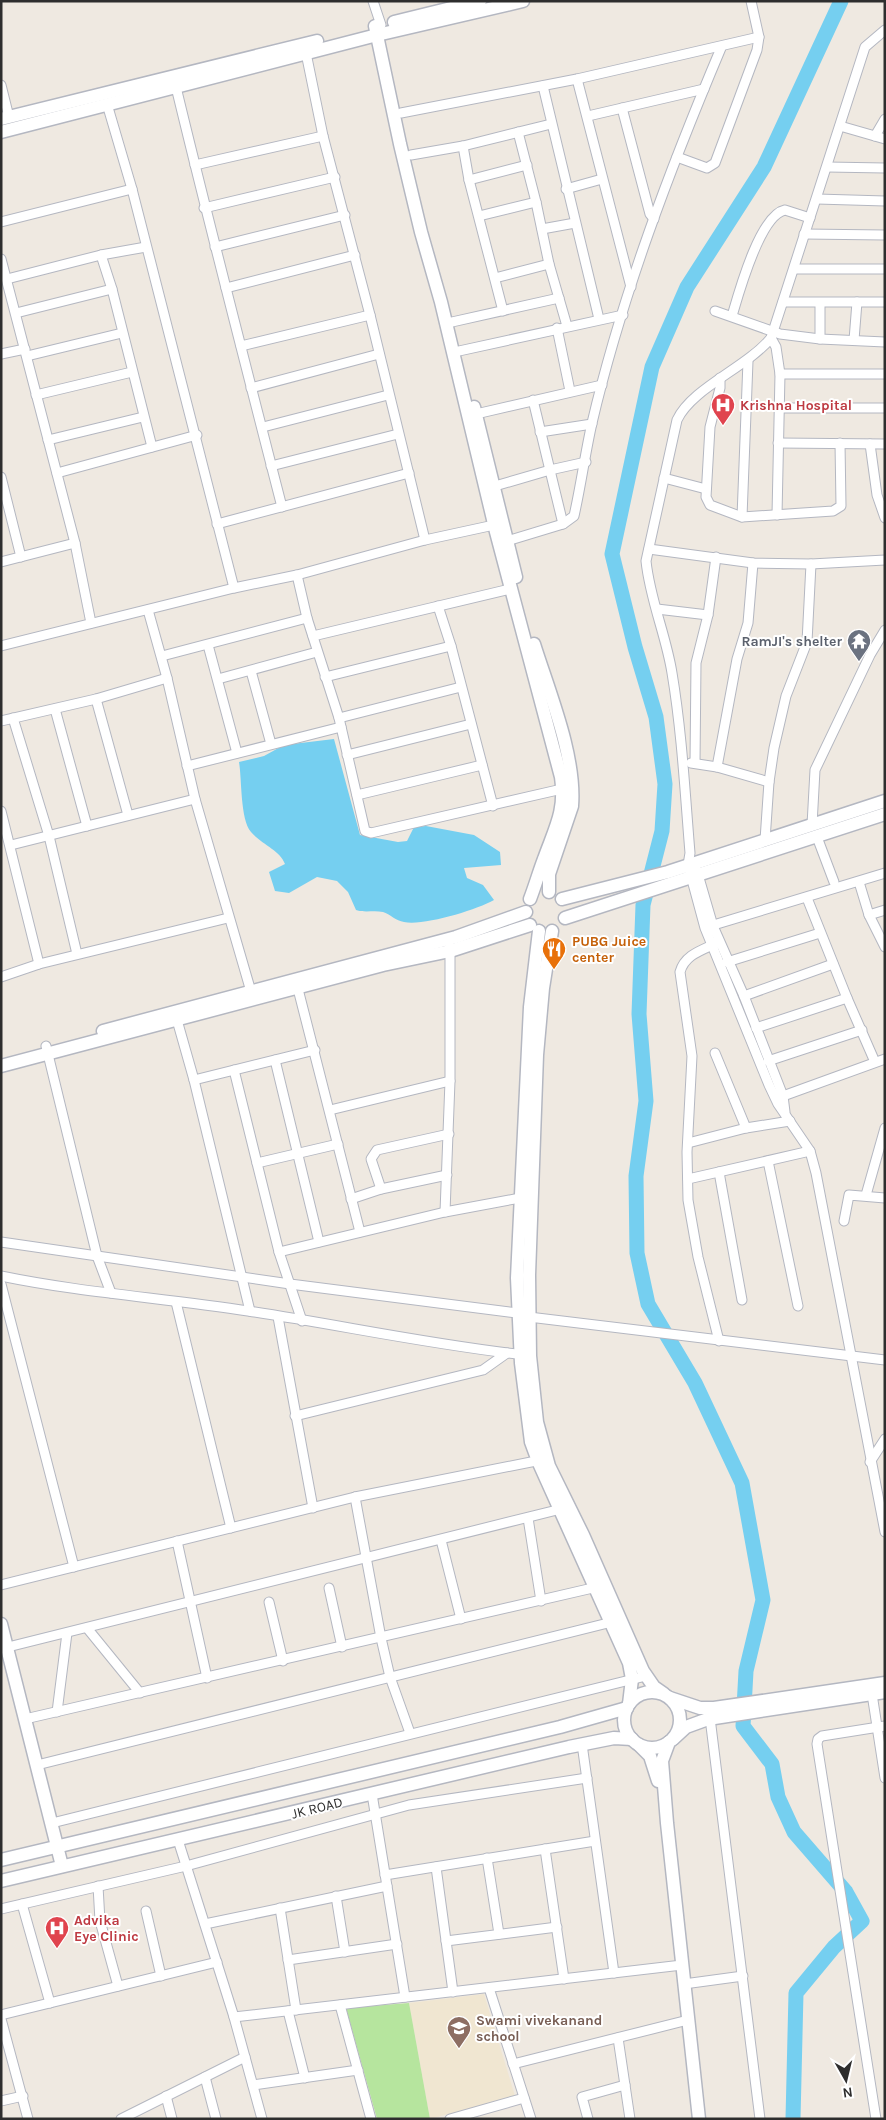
<svg xmlns="http://www.w3.org/2000/svg" width="886" height="2120" font-family="Karla,sans-serif">
<style>
.education{fill:#f0e6d1}
.green{fill:#b6e59e}
.water{fill:#75cff0}
.lines{fill:none;stroke-linecap:round;stroke-linejoin:round}
.river{stroke:#75cff0;stroke-width:15}
.street-casing{stroke:#b4b7c1;stroke-width:11}
.secondary-casing{stroke:#b4b7c1;stroke-width:15}
.street{stroke:#fff;stroke-width:9}
.secondary{stroke:#fff;stroke-width:12}
.labels{text-anchor:middle;dominant-baseline:central;stroke-width:4;stroke-linejoin:round;paint-order:stroke}
.health-label{font-size:14px;font-weight:bold;fill:#be3a42;stroke:#fff;text-anchor:start}
.worship-label{font-size:14px;font-weight:bold;fill:#5b616d;stroke:#fff;text-anchor:end}
.food-label{font-size:14px;font-weight:bold;fill:#c56008;stroke:#fff;text-anchor:start}
.street-label{font-size:14px;fill:#2e2e2e;stroke:#fff}
.education-label{font-size:14px;font-weight:bold;fill:#785e54;stroke:#fff;text-anchor:start}
</style>
<rect width="100%" height="100%" fill="#efe9e1"/>
<path class="education" d="M484 1994 515 2096 430 2119 409 2003Z"/>
<path class="green" d="M409 2003 430 2119H377L346 2008Z"/>
<path class="water" d="M334 739 360 835 398 842 407 841 414 827 426 826 474 835 500 852 501 865 464 868 467 878 483 885 494 900C476 910 424 926 404 922 396 921 390 914 383 912 374 910 365 913 356 910L348 892 337 881 317 877 289 893 275 891 269 872 285 864C280 850 261 844 251 832 240 819 242 779 239 762L264 756 284 745Z"/>
<g class="lines">
<path class="river" d="M793 2119 796 1993 834 1947 862 1921 846 1892 794 1832 778 1797 772 1764 743 1726 746 1671 763 1600 742 1483 695 1383 648 1304 637 1253 636 1176 646 1101 639 1014 643 905 662 831 665 784 656 717 635 647 612 554 652 367 687 287 764 167 841 1"/>
<g class="street-casing">
<g id="street">
<path d="M373 1 381 25"/>
<path d="M885 30 865 47 771 338C746 368 692 388 677 420L646 561C650 600 666 635 672 673 682 733 685 793 690 853L688 865 705 928 769 1085 778 1104 810 1151 816 1173 885 1532"/>
<path d="M306 53 323 136 370 315 425 540"/>
<path d="M577 79 631 287"/>
<path d="M1 85 9 117"/>
<path d="M543 86 599 319"/>
<path d="M176 87C210 228 246 367 282 507"/>
<path d="M107 104 132 189 234 588"/>
<path d="M622 108 650 214 654 219"/>
<path d="M401 113 577 79 759 37"/>
<path d="M588 116 704 89"/>
<path d="M840 126 885 139"/>
<path d="M518 132 536 202 549 264 567 326"/>
<path d="M875 136 885 119"/>
<path d="M463 146 469 180 503 311"/>
<path d="M411 155 463 146 551 124"/>
<path d="M677 157 707 168 715 163 757 50 759 37 751 1"/>
<path d="M195 165 323 136"/>
<path d="M827 167 885 168"/>
<path d="M469 180 527 165"/>
<path d="M566 189 602 179"/>
<path d="M817 199 885 201"/>
<path d="M204 208 335 177"/>
<path d="M479 216 536 202"/>
<path d="M1 222 132 189"/>
<path d="M542 229 575 223"/>
<path d="M804 234 885 235"/>
<path d="M215 247 345 215"/>
<path d="M101 255 112 289 152 447"/>
<path d="M1 259 75 543 91 623"/>
<path d="M794 269H885"/>
<path d="M495 278 549 264"/>
<path d="M7 279 101 255 146 247"/>
<path d="M226 288 355 255"/>
<path d="M783 302H885"/>
<path d="M820 304V339"/>
<path d="M715 311 780 334 820 339 885 342"/>
<path d="M16 313 112 289"/>
<path d="M732 316C739 292 760 215 785 210L810 218"/>
<path d="M452 322 559 298"/>
<path d="M557 328 570 391"/>
<path d="M771 338 776 347 780 374 777 515"/>
<path d="M854 340 857 302"/>
<path d="M241 346 370 315"/>
<path d="M459 351 623 315"/>
<path d="M1 354 25 349"/>
<path d="M27 356 122 333"/>
<path d="M780 374H885"/>
<path d="M720 378V388L710 427 706 497 710 505 742 517 833 511 841 506 840 443"/>
<path d="M251 388 379 354"/>
<path d="M36 395 132 372"/>
<path d="M533 400 563 524"/>
<path d="M779 408H885"/>
<path d="M476 414 602 385"/>
<path d="M263 427 388 395"/>
<path d="M540 432 592 424"/>
<path d="M48 440 143 417"/>
<path d="M778 443 885 444"/>
<path d="M870 444 877 495 885 518"/>
<path d="M271 466 398 434"/>
<path d="M57 473 197 435"/>
<path d="M1 477 21 557"/>
<path d="M664 478 706 489"/>
<path d="M495 486 550 470 586 462"/>
<path d="M742 517 748 361"/>
<path d="M217 524 409 473"/>
<path d="M507 541 563 524 574 516C581 485 585 454 592 423 622 295 670 169 721 48"/>
<path d="M649 549 753 563 811 564 885 560"/>
<path d="M1 562 75 543"/>
<path d="M297 575 307 618 339 718 365 831 371 833 562 789"/>
<path d="M438 606 451 646 493 806"/>
<path d="M657 609 708 615"/>
<path d="M148 610 167 678 195 799 252 995"/>
<path d="M313 636 510 589"/>
<path d="M208 645 237 753"/>
<path d="M1 646 234 588 297 575 425 540 494 525"/>
<path d="M162 656 307 618"/>
<path d="M251 671 271 744"/>
<path d="M325 677 451 646"/>
<path d="M218 679 317 652"/>
<path d="M96 699 128 815"/>
<path d="M55 709 87 826"/>
<path d="M13 718 49 836 77 954"/>
<path d="M339 718 461 687"/>
<path d="M1 721 96 699 167 678"/>
<path d="M347 755 471 724"/>
<path d="M691 763 717 767 769 782"/>
<path d="M695 763 696 663 708 615 716 557"/>
<path d="M187 766 341 727"/>
<path d="M717 767 737 659 748 623 753 563"/>
<path d="M357 795 482 765"/>
<path d="M1 811 39 964"/>
<path d="M812 825 815 770 870 655 885 630"/>
<path d="M822 834 817 837 834 882"/>
<path d="M765 840 769 782 774 748 786 696 807 642 811 564"/>
<path d="M11 845 195 799"/>
<path d="M697 871 713 926 744 996 783 1096 785 1112"/>
<path d="M859 882 869 915 885 947"/>
<path d="M807 898 847 998 875 1062"/>
<path d="M869 915 885 910"/>
<path d="M707 927 885 873"/>
<path d="M727 962 820 933"/>
<path d="M1 977 39 964 228 918"/>
<path d="M298 989 360 1232"/>
<path d="M744 996 833 964"/>
<path d="M177 1020 194 1080 250 1311"/>
<path d="M756 1028 847 998"/>
<path d="M46 1046 97 1256 111 1293"/>
<path d="M715 1053 746 1128"/>
<path d="M275 1060 319 1242"/>
<path d="M768 1061 862 1030"/>
<path d="M234 1070 279 1252 302 1321"/>
<path d="M194 1080 315 1050"/>
<path d="M783 1096 885 1059"/>
<path d="M330 1110 450 1081"/>
<path d="M688 1143 746 1128 790 1121"/>
<path d="M768 1161 798 1306"/>
<path d="M257 1163 338 1144"/>
<path d="M719 1172 742 1300"/>
<path d="M688 1179 810 1151"/>
<path d="M381 1189 371 1159 377 1150 449 1134"/>
<path d="M866 1195 885 1128"/>
<path d="M351 1199 381 1189 447 1175"/>
<path d="M445 1212 450 1081V947"/>
<path d="M844 1221 849 1195 885 1198"/>
<path d="M1 1242 290 1284 517 1313 529 1317 885 1360"/>
<path d="M279 1252 445 1212 520 1198"/>
<path d="M1 1276C83 1293 166 1298 248 1311 341 1325 432 1345 525 1355"/>
<path d="M1 1284 74 1567"/>
<path d="M176 1302 231 1528"/>
<path d="M278 1317 313 1508"/>
<path d="M719 1341 698 1257 688 1200 687 1152 692 1056 680 972C685 954 703 950 719 942"/>
<path d="M295 1416 483 1370 507 1353"/>
<path d="M870 1462 885 1439"/>
<path d="M355 1497 381 1638 390 1677 410 1733"/>
<path d="M528 1518 541 1601"/>
<path d="M441 1540 461 1619"/>
<path d="M177 1541 207 1678"/>
<path d="M1 1585 355 1497 541 1460"/>
<path d="M329 1588 342 1647"/>
<path d="M269 1602 283 1661"/>
<path d="M87 1628 140 1693"/>
<path d="M8 1647 561 1509"/>
<path d="M872 1694 885 1778"/>
<path d="M57 1712 67 1633"/>
<path d="M710 1718 760 2119"/>
<path d="M25 1719 597 1587"/>
<path d="M582 1744 614 1973"/>
<path d="M37 1765 612 1622"/>
<path d="M372 1794 405 1997"/>
<path d="M52 1823 646 1676"/>
<path d="M178 1840 234 2017 262 2119"/>
<path d="M545 1849 564 1979"/>
<path d="M487 1858 499 1934"/>
<path d="M436 1867 453 1992"/>
<path d="M385 1875 595 1841"/>
<path d="M98 1886 100 1921 118 1986"/>
<path d="M336 1896 345 1952"/>
<path d="M22 1904 50 2003"/>
<path d="M280 1908 296 2010"/>
<path d="M1 1909 186 1866 409 1805 587 1778"/>
<path d="M146 1911 161 1976"/>
<path d="M205 1924 387 1886"/>
<path d="M446 1941 557 1927"/>
<path d="M288 1960 397 1944"/>
<path d="M684 1984 743 1976"/>
<path d="M489 1988 531 2119"/>
<path d="M340 2005 371 2119"/>
<path d="M288 2011 305 2078"/>
<path d="M1 2015 217 1962"/>
<path d="M234 2017 682 1965"/>
<path d="M1 2019 28 2119"/>
<path d="M618 2038 630 2119"/>
<path d="M513 2064 688 2020"/>
<path d="M205 2077 216 2119"/>
<path d="M253 2085 358 2070"/>
<path d="M166 2096 172 2119"/>
<path d="M1 2101 23 2096"/>
<path d="M121 2119 245 2057"/>
<path d="M450 2119 524 2098"/>
<path d="M588 2119 582 2097 625 2085"/>
<path d="M876 2119 817 1744 818 1739 822 1736 885 1726"/>
</g>
</g>
<g class="secondary-casing">
<g id="secondary">
<path d="M394 22 480 1"/>
<path d="M375 26 400 144 421 232 441 302 496 532 561 777C566 811 555 828 544 859 539 872 535 886 530 899"/>
<path d="M1 119 317 41"/>
<path d="M1 132 377 35 523 1"/>
<path d="M474 407 516 577"/>
<path d="M534 644C549 692 576 756 572 806L549 874V892"/>
<path d="M562 899 668 872 885 801"/>
<path d="M565 918 885 814"/>
<path d="M539 931 530 1007 517 1278 521 1363 531 1442 538 1461 629 1663 632 1679 629 1704"/>
<path d="M552 931 543 988 537 1055 529 1275 530 1356 537 1422 549 1466 583 1535 643 1671 654 1687 664 1694"/>
<path d="M103 1031 456 937 526 912"/>
<path d="M1 1066 383 965 450 951 530 925"/>
<path d="M1 1624 62 1866"/>
<circle cx="652" cy="1720" r="28"/>
<path d="M670 1698 700 1708H714L885 1683"/>
<path d="M673 1739 686 1727 708 1719 885 1692"/>
<path d="M669 1742 662 1761 667 1823 699 2119"/>
<path d="M639 1745 650 1756 658 1781"/>
<path d="M1 1860 560 1727 627 1708"/>
<path d="M1 1881 569 1747 614 1738 632 1739"/>
</g>
</g>
<use href="#street" class="street"/>
<use href="#secondary" class="secondary"/>
</g>
<defs>
<g id="hospital-pin" transform="scale(1.25)"><path d="M0 17L-7.5 6A9.5 9.5 0 1 1 7.5 6Z" fill="#e0444e" stroke="#fff"/><path d="M-5-5h3v3.5h4V-5h3V5h-3V1.5h-4V5h-3Z" fill="#fff"/></g>
<g id="temple-pin" transform="scale(1.25)"><path d="M0 17L-7.5 6A9.5 9.5 0 1 1 7.5 6Z" fill="#6b7280" stroke="#fff"/><path d="M0-6L5-2H3V0L6.5 2.5H4V6H1.5V3h-3V6H-4V2.5H-6.5L-3 0V-2H-5Z" fill="#fff"/></g>
<g id="restaurant-pin" transform="scale(1.25)"><path d="M0 17L-7.5 6A9.5 9.5 0 1 1 7.5 6Z" fill="#e8710a" stroke="#fff"/><path d="M-5-6h1v4h1v-4h1v4h1v-4h1v5L-1.5 .5V6h-2V.5L-5-1ZM5-6V6H3V1.5H1.5Q1.5-4 5-6Z" fill="#fff"/></g>
<g id="school-pin" transform="scale(1.25)"><path d="M0 17L-7.5 6A9.5 9.5 0 1 1 7.5 6Z" fill="#8d6e63" stroke="#fff"/><path d="M0-5L7-2L0 1L-7-2ZM-4 1L0 2.5L4 1V4Q0 6-4 4Z" fill="#fff"/></g>
</defs>
<g fill-rule="evenodd">
<use href="#hospital-pin" x="723" y="405"/>
<use href="#temple-pin" x="859" y="641"/>
<use href="#restaurant-pin" x="554" y="949"/>
<use href="#hospital-pin" x="57" y="1928"/>
<use href="#school-pin" x="459" y="2028"/>
</g>
<g class="labels">
<g class="health-label">
<text x="740" y="405">Krishna Hospital</text>
<text x="74" y="1920">Advika<tspan x="74" dy="16">Eye Clinic</tspan></text>
</g>
<g class="worship-label">
<text x="842" y="641">RamJI's shelter</text>
</g>
<g class="food-label">
<text x="572" y="941">PUBG Juice<tspan x="572" dy="16">center</tspan></text>
</g>
<g class="street-label">
<text transform="translate(317 1808) rotate(-14)">JK ROAD</text>
</g>
<g class="education-label">
<text x="476" y="2020">Swami vivekanand<tspan x="476" dy="16">school</tspan></text>
</g>
</g>
<rect width="886" height="2120" fill="none" stroke="#2e2e2e" stroke-width="5"/>
<g transform="translate(846 2080) rotate(172)" stroke="#ffffff" stroke-width="4" paint-order="stroke">
<path d="M0-4L9 19L0 12L-9 19Z" fill="#2e2e2e"/>
<text y="-8" font-size="14" font-weight="bold" text-anchor="middle" fill="#2e2e2e">N</text>
</g>
</svg>
